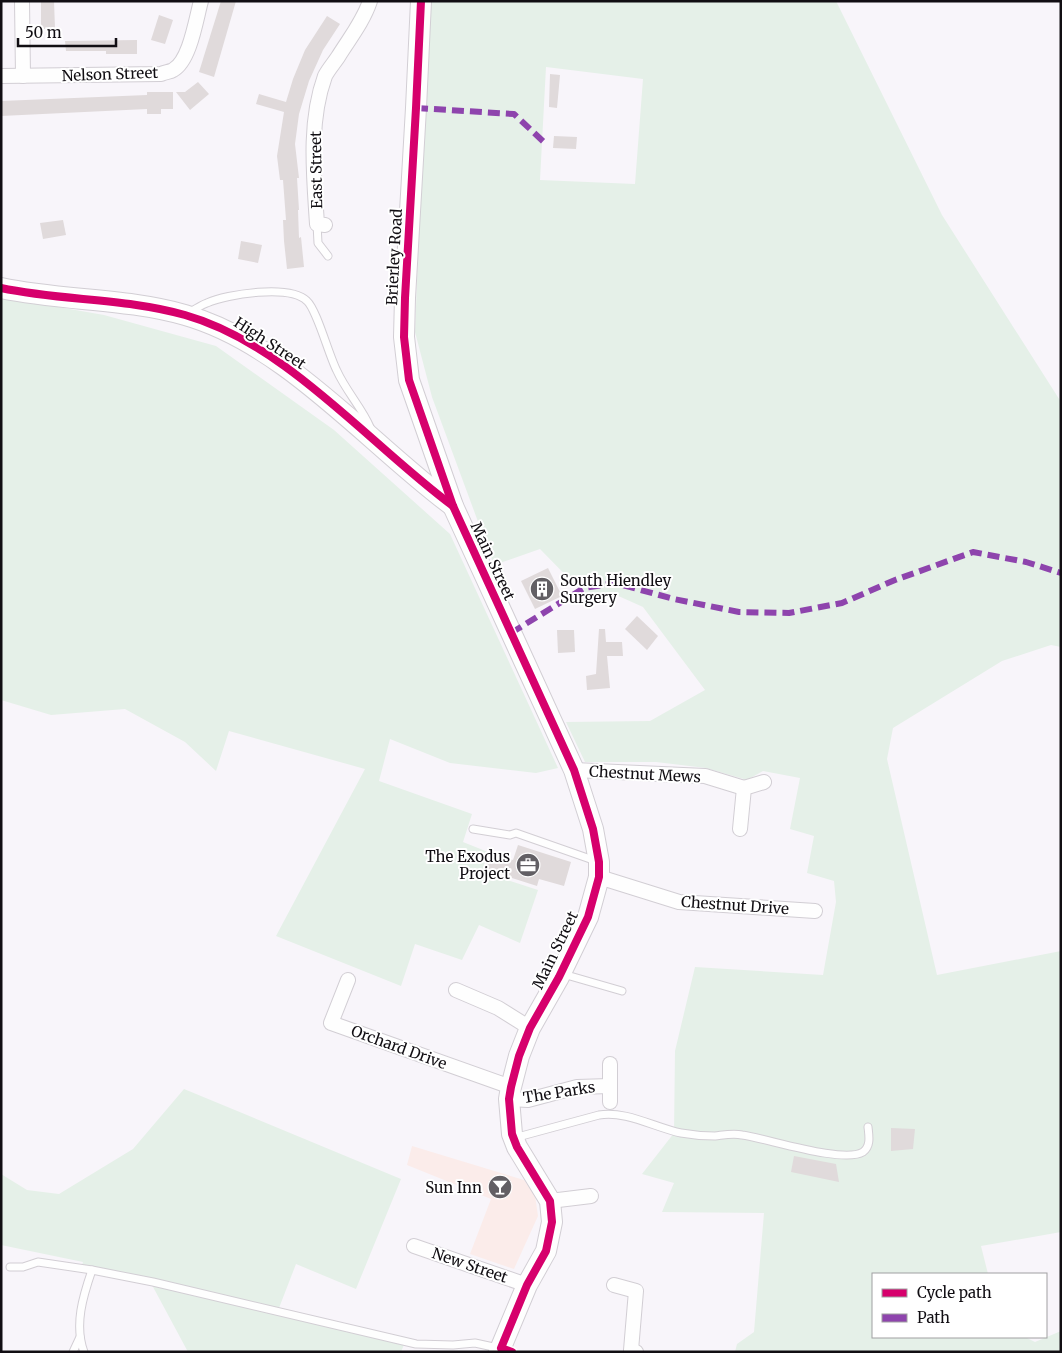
<svg xmlns="http://www.w3.org/2000/svg" width="1062" height="1353" font-family="Merriweather,serif">
<style>
.commercial{fill:#fbecea}
.green{fill:#e5f0e8;fill-rule:evenodd}
.building{fill:#e0dadb}
.lines{fill:none;stroke-linecap:round;stroke-linejoin:round}
.lane-casing{stroke:#d2ced4;stroke-width:9}
.street-casing{stroke:#d2ced4;stroke-width:16}
.secondary-casing{stroke:#d2ced4;stroke-width:22}
.lane{stroke:#fefefe;stroke-width:7}
.street{stroke:#fefefe;stroke-width:14}
.secondary{stroke:#fefefe;stroke-width:20}
.quiet{stroke:#8e44ad;stroke-width:6;stroke-dasharray:12 6;stroke-linecap:butt}
.cycleway-casing{stroke:#fff;stroke-width:11}
.cycleway{stroke:#d6006c;stroke-width:8}
.labels{text-anchor:middle;dominant-baseline:central;stroke-width:4;stroke-linejoin:round;paint-order:stroke}
.street-label{font-size:15px;fill:#110e13;stroke:#fff}
.poi-label{font-size:15px;fill:#110e13;stroke:#fff;text-anchor:end}
</style>
<rect width="100%" height="100%" fill="#f8f5fa"/>
<path class="commercial" d="M412 1146 524 1180 535 1195 538 1216 514 1269 470 1254 491 1199 407 1165Z"/>
<g class="green">
<path d="M428 1H836L942 215 1061 402V647L1051 645 1002 661 893 728 887 759 937 975 1061 951V1232L981 1246 988 1274H873V1337H1025L1035 1342 1061 1331V1352H735L737 1344 754 1332 764 1213 662 1212 674 1183 642 1174 674 1133 675 1051 695 967 823 975 836 902 834 881 807 873 814 836 790 829 800 778 763 771 747 780 706 768 656 762H585L566 722 650 721 705 690 643 607 614 594 588 598 540 549 494 565 432 397 415 332ZM546 67 643 79 635 184 540 180Z"/>
<path d="M1 297 104 315 216 346 334 430 450 534 558 768 536 773 450 763 390 739 379 781 472 814 463 842 488 852 482 872 538 890 520 943 479 925 462 960 415 944 401 986 276 936 365 769 229 731 216 771 185 742 125 709 51 715 1 700Z"/>
<path d="M184 1089 401 1179 356 1289 296 1264 279 1308 405 1342 401 1352H188L152 1285 80 1270 83 1262 1 1245V1174L27 1190 59 1194 133 1149Z"/>
</g>
<g class="building">
<path d="M41 1H54L55 29H41Z"/>
<path d="M221 1H236L214 77 199 72Z"/>
<path d="M159 15 173 20 165 44 151 40Z"/>
<path d="M327 16 340 24 323 50 309 81 299 114 295 144 299 178H297L299 210H298L299 238 301 237 304 267 287 269 284 241 283 220H286L283 180H280L277 156 284 112 256 104 259 94 286 102 293 79 305 50Z"/>
<path d="M137 40V54H106V51H66L65 41Z"/>
<path d="M550 74 560 75 557 108 549 107Z"/>
<path d="M198 82 209 94 190 110 176 92H185Z"/>
<path d="M147 92H173V109H161V114H147V109L1 116V101L147 95Z"/>
<path d="M554 136 577 137 576 149 553 148Z"/>
<path d="M63 220 66 235 43 239 40 223Z"/>
<path d="M241 241 262 245 258 263 238 259Z"/>
<path d="M548 568 562 596 535 609 521 581Z"/>
<path d="M637 616 658 636 647 650 625 629Z"/>
<path d="M599 629H605L606 642H622L623 656H607L610 688 587 690 586 676 596 674Z"/>
<path d="M557 630H574L575 652 558 653Z"/>
<path d="M518 845 571 862 564 886 539 879 537 886 484 869 490 852 513 860Z"/>
<path d="M891 1128 915 1129 913 1149 891 1151Z"/>
<path d="M794 1156 836 1164 839 1182 791 1172Z"/>
</g>
<g class="lines">
<g class="lane-casing">
<g id="lane">
<path d="M317 224 318 243 328 256"/>
<path d="M190 312C196 309 201 305 207 303 227 294 290 284 307 301 317 310 329 356 337 371 346 391 362 408 370 427"/>
<path d="M473 829 510 835 516 833 596 861"/>
<path d="M563 974 622 991"/>
<path d="M514 1138 599 1115C625 1110 656 1128 681 1133 692 1135 704 1136 715 1136 724 1135 733 1133 742 1135 766 1138 843 1164 863 1152 871 1146 869 1136 868 1127"/>
<path d="M10 1267H23L38 1262 92 1270 153 1282 416 1344 453 1345 475 1343 498 1348"/>
<path d="M73 1352 80 1337"/>
<path d="M84 1352C74 1325 83 1296 92 1270"/>
</g>
</g>
<g class="street-casing">
<g id="street">
<path d="M22 1 23 76"/>
<path d="M1 76 161 74C165 72 170 72 173 70 190 61 196 19 201 1"/>
<path d="M325 225 317 224C314 176 308 123 325 76 328 70 334 63 338 57 349 39 363 22 370 1"/>
<path d="M574 770 705 776 744 788"/>
<path d="M740 829 744 788 764 782"/>
<path d="M599 877 679 902 815 911"/>
<path d="M348 980 331 1023 511 1087"/>
<path d="M456 990 498 1008 530 1028"/>
<path d="M509 1099 528 1100 577 1087 610 1086"/>
<path d="M610 1102V1064"/>
<path d="M550 1201 591 1196"/>
<path d="M414 1246 527 1285"/>
<path d="M614 1285 636 1291 631 1350 636 1352"/>
</g>
</g>
<g class="secondary-casing">
<g id="secondary">
<path d="M421 1 416 108 405 298 404 337 409 380 453 506 574 770 593 829 599 862V877L588 917 559 977 530 1028 519 1056 511 1087 509 1099 512 1134 517 1147 550 1201 552 1222 546 1251 527 1285 499 1352"/>
<path d="M1 288C62 301 126 298 185 315 287 344 369 444 453 506"/>
</g>
</g>
<use href="#lane" class="lane"/>
<use href="#street" class="street"/>
<use href="#secondary" class="secondary"/>
<g class="quiet">
<path d="M416 108 514 114 547 145"/>
<path d="M511 633 584 588 615 583 674 599 739 612 789 613 842 603 895 580 973 552 1026 562 1061 573"/>
</g>
<g class="cycleway-casing">
<g id="cycleway">
<path d="M421 1 416 108 405 298 404 337 409 380 453 506 574 770 593 829 599 862V877L588 917 559 977 530 1028 519 1056 511 1087 509 1099 512 1134 517 1147 550 1201 552 1222 546 1251 527 1285 501 1348 512 1352"/>
<path d="M1 288C62 301 126 298 185 315 287 344 369 444 453 506"/>
</g>
</g>
<use href="#cycleway" class="cycleway"/>
</g>
<defs>
<g id="building-disc" transform="scale(1.25)"><circle r="9.5" fill="#625f64" stroke="#fff"/><path d="M-4-6H4V6H1V3H-1V6H-4ZM-2.5-4.3h1.7v1.8h-1.7ZM.8-4.3h1.7v1.8H.8ZM-2.5-1h1.7V.8h-1.7ZM.8-1h1.7V.8H.8Z" fill="#fff"/></g>
<g id="office-disc" transform="scale(1.25)"><circle r="9.5" fill="#625f64" stroke="#fff"/><path d="M-6-3h4V-5.5h4V-3h4V5H-6ZM-1-4.5V-3h2v-1.5ZM-6 0V1H6V0Z" fill="#fff"/></g>
<g id="bar-disc" transform="scale(1.25)"><circle r="9.5" fill="#625f64" stroke="#fff"/><path d="M-6-5H6L.8 .8V4.5H3.5V6h-7V4.5H-.8V.8Z" fill="#fff"/></g>
</defs>
<g fill-rule="evenodd">
<use href="#building-disc" x="542" y="589"/>
<use href="#office-disc" x="528" y="865"/>
<use href="#bar-disc" x="500" y="1187"/>
</g>
<g class="labels">
<g class="street-label">
<text transform="translate(110 74) rotate(-2)">Nelson Street</text>
<text transform="translate(316 170) rotate(-91)">East Street</text>
<text transform="translate(394 257) rotate(-87)">Brierley Road</text>
<text transform="translate(270 343) rotate(33)">High Street</text>
<text transform="translate(493 561) rotate(65)">Main Street</text>
<text transform="translate(645 774) rotate(3)">Chestnut Mews</text>
<text transform="translate(735 905) rotate(4)">Chestnut Drive</text>
<text transform="translate(555 950) rotate(-64)">Main Street</text>
<text transform="translate(399 1047) rotate(20)">Orchard Drive</text>
<text transform="translate(559 1092) rotate(-9)">The Parks</text>
<text transform="translate(470 1265) rotate(19)">New Street</text>
</g>
<g class="poi-label">
<text x="560" y="580" text-anchor="start">South Hiendley<tspan x="560" dy="17">Surgery</tspan></text>
<text x="510" y="856">The Exodus<tspan x="510" dy="17">Project</tspan></text>
<text x="482" y="1187">Sun Inn</text>
</g>
</g>
<rect width="1062" height="1353" fill="none" stroke="#110e13" stroke-width="5"/>
<rect x="872" y="1273" width="175" height="65" fill="#ffffff" stroke="#a09fa1"/>
<rect x="882" y="1289" width="25" height="8" fill="#d6006c" stroke="#a09fa1"/>
<text x="917" y="1298" font-size="15" fill="#110e13">Cycle path</text>
<rect x="882" y="1314" width="25" height="8" fill="#8e44ad" stroke="#a09fa1"/>
<text x="917" y="1323" font-size="15" fill="#110e13">Path</text>
<path d="M18 38v8h98v-8" fill="none" stroke="#110e13" stroke-width="2.5"/>
<text x="25" y="38" font-size="15" fill="#110e13" stroke="#ffffff" stroke-width="4" paint-order="stroke">50 m</text>
</svg>
